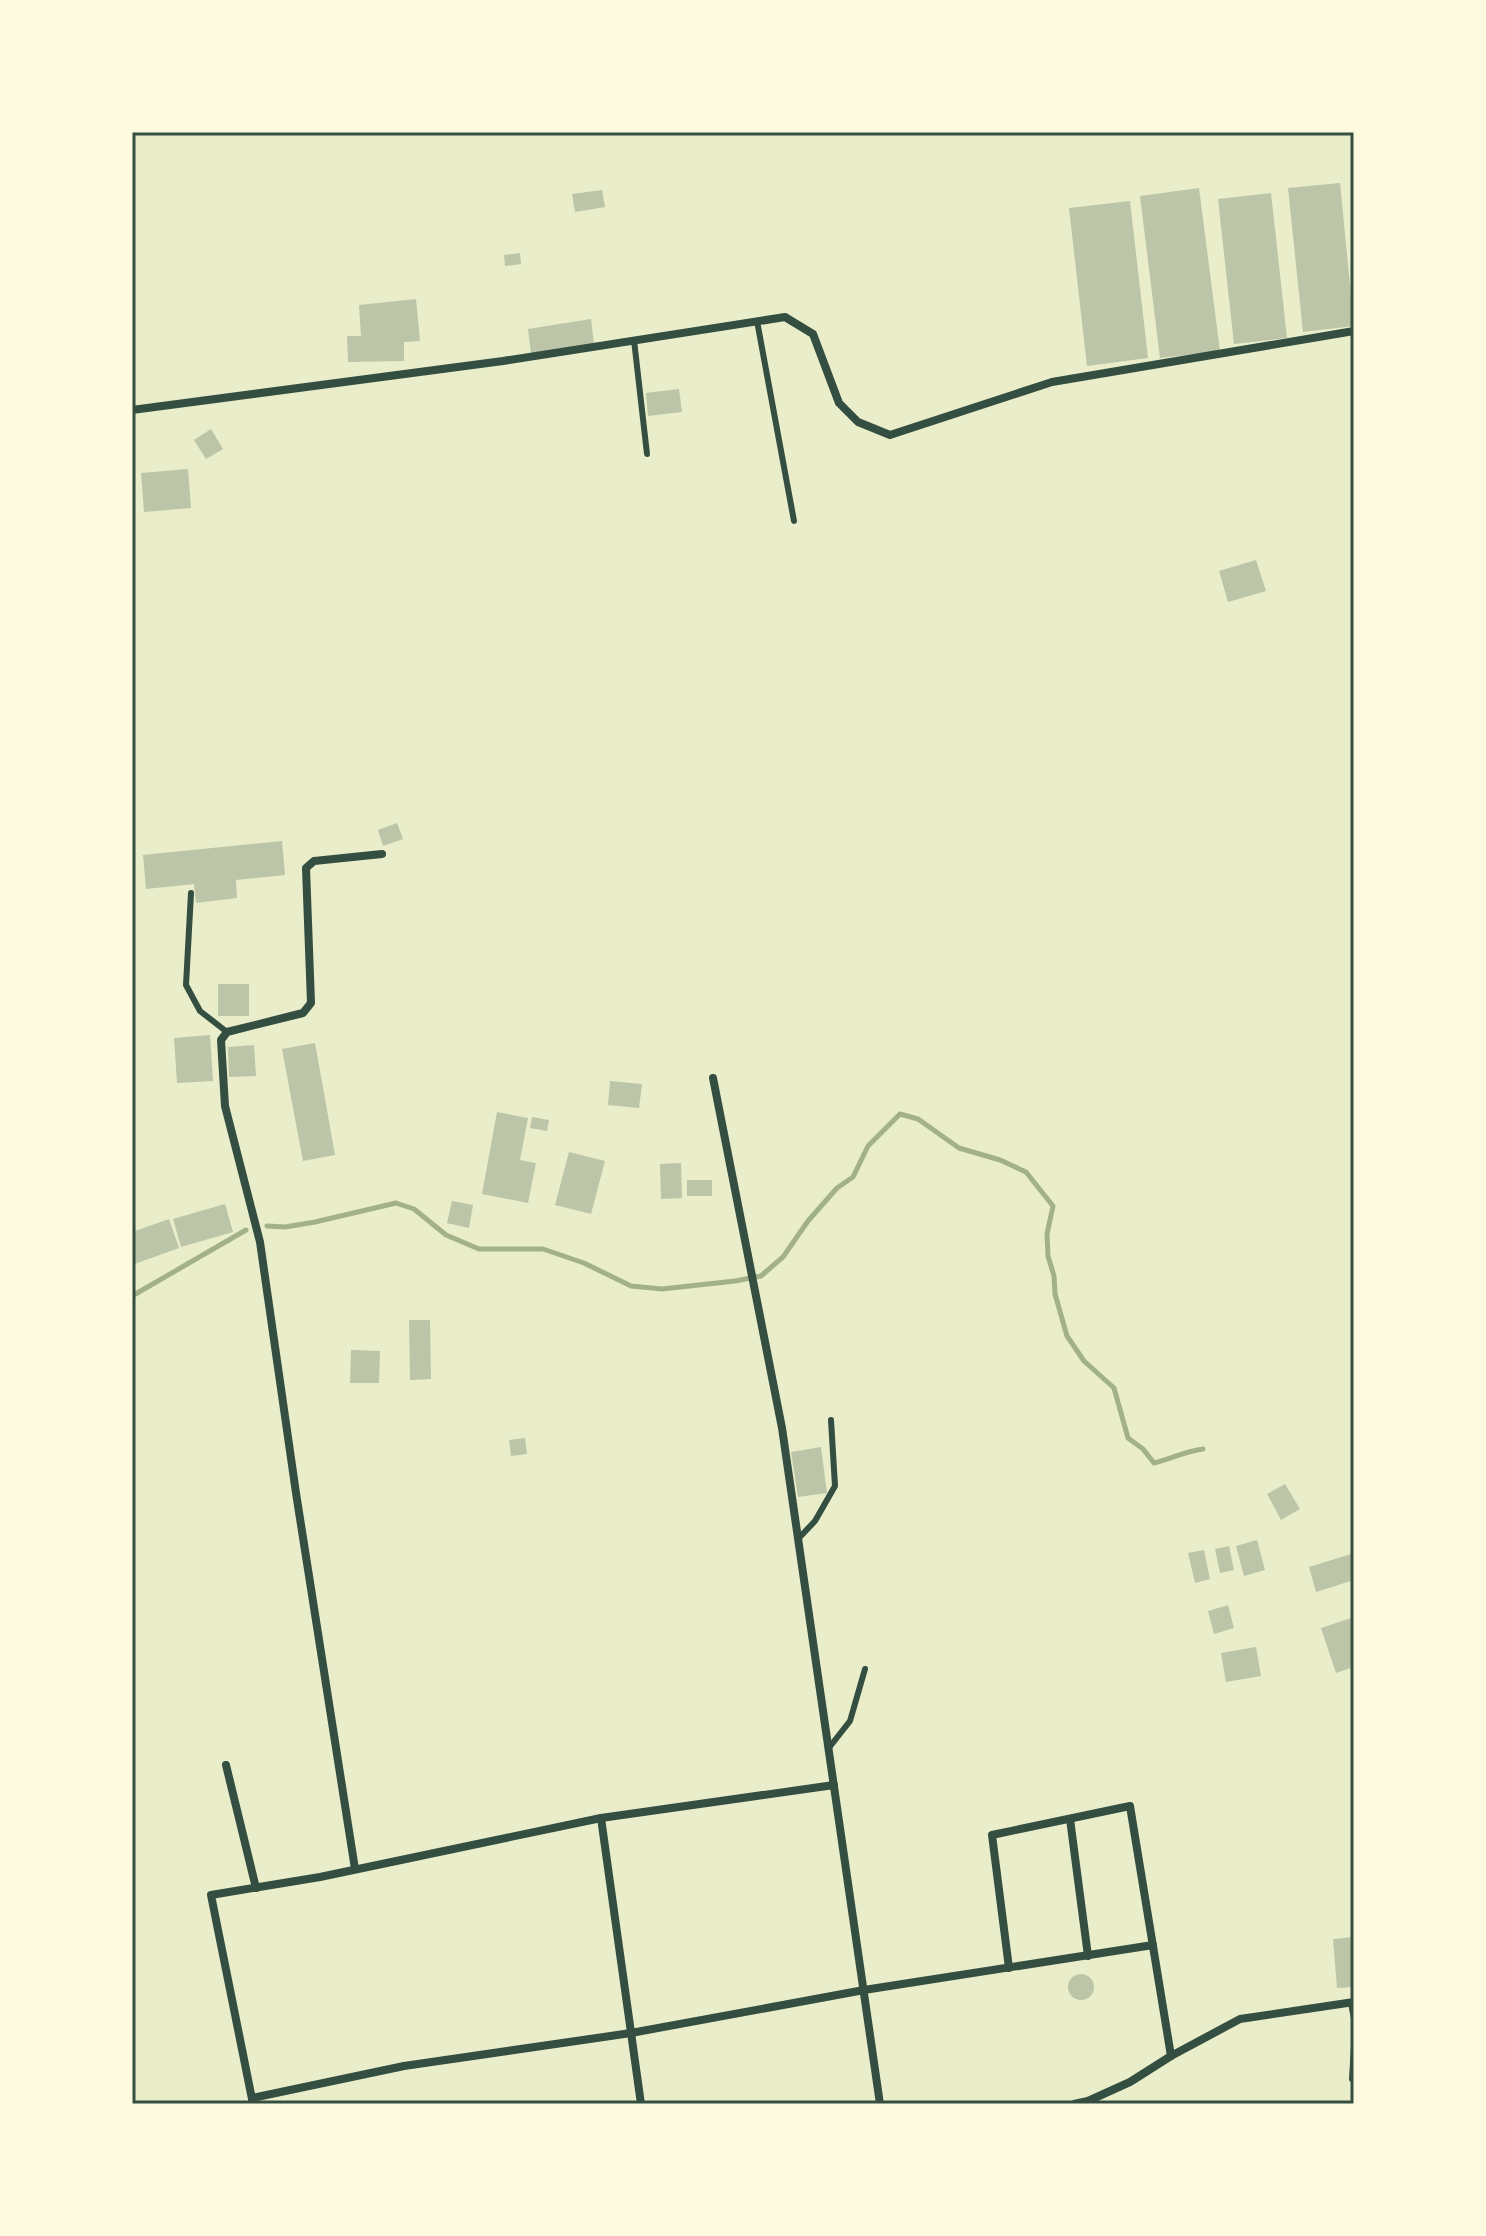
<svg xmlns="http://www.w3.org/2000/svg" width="1486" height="2236" font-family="Ubuntu,sans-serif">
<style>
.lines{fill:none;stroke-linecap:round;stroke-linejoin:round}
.stream{stroke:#a3b18a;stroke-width:5}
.building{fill:#bcc5a7}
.service{stroke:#344e41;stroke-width:6}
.minor{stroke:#344e41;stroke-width:8}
.neatline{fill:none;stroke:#344e41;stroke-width:3}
</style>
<rect width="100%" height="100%" fill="#e9edc9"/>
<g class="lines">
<g class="stream">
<path d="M267 1226 285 1227 315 1222 396 1203 414 1209 446 1235 479 1249H543L584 1263 631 1286 662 1289 735 1281 761 1276 783 1257 808 1221 837 1188 853 1177 868 1146 900 1114 918 1119 959 1148 1000 1160 1026 1172 1053 1206 1047 1234 1048 1256 1054 1276 1055 1294 1067 1336 1084 1361 1114 1388 1128 1438 1143 1449 1154 1463C1172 1459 1185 1451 1203 1449"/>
<path d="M132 1296 246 1230"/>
</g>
</g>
<g class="building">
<path d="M1340 183 1354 326 1303 332 1288 188Z"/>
<path d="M1199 188 1220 351 1160 358 1140 196Z"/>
<path d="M602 190 605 207 575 212 572 194Z"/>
<path d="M1271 193 1287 338 1234 344 1218 199Z"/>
<path d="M1130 201 1148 358 1087 366 1069 208Z"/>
<path d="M520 253 521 264 505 266 504 255Z"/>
<path d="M416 299 420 341 404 342V361L348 362 347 336H361L359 305Z"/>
<path d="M591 319 594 344 531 354 528 329Z"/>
<path d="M679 389 682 412 648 416 646 393Z"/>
<path d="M211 429 223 449 206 459 194 440Z"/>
<path d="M188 469 191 508 144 512 141 473Z"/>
<path d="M1256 560 1266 591 1228 602 1219 571Z"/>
<path d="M397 823 403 839 383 846 378 830Z"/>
<path d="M282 841 285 875 236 880 237 898 196 903 194 884 146 889 143 855Z"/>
<rect x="218" y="984" width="31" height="32"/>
<path d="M210 1035 213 1081 177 1083 174 1038Z"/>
<path d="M315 1043 335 1155 303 1161 282 1049Z"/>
<path d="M254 1045 256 1076 229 1077 228 1047Z"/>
<path d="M610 1081 642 1084 639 1108 608 1105Z"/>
<path d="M497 1112 528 1118 520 1160 536 1163 528 1203 482 1194Z"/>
<path d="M532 1117 549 1120 547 1131 530 1128Z"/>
<path d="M569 1152 605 1161 591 1214 555 1205Z"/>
<path d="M681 1163 682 1198 661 1199 660 1164Z"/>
<rect x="687" y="1180" width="25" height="16"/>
<path d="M452 1201 473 1205 469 1228 447 1223Z"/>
<path d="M225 1204 233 1232 181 1247 173 1219Z"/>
<path d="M169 1219 179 1248 132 1265V1232Z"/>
<path d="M409 1320H430L431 1379 410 1380Z"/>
<path d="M351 1350 380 1351 379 1383H350Z"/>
<path d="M525 1438 527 1454 511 1456 509 1440Z"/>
<path d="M821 1447 827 1493 798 1497 791 1452Z"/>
<path d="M1285 1484 1300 1509 1281 1520 1267 1494Z"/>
<path d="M1257 1540 1265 1570 1244 1576 1236 1546Z"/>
<path d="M1229 1546 1234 1570 1220 1573 1215 1549Z"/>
<path d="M1204 1550 1210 1579 1195 1583 1188 1553Z"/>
<path d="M1351 1554 1354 1580 1316 1592 1309 1567Z"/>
<path d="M1228 1605 1234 1628 1214 1634 1208 1611Z"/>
<path d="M1351 1618 1354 1628V1667L1336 1673 1321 1628Z"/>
<path d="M1256 1647 1261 1676 1226 1682 1221 1653Z"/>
<path d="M1354 1937V1987L1337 1988 1333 1939Z"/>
<circle cx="1081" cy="1987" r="13"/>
</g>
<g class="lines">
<g class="service">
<path d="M757 321 794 521"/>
<path d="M634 340 647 454"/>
<path d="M191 893 186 985 200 1011 227 1032"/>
<path d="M798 1539 815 1521 835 1486 831 1420"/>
<path d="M828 1749 850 1721 865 1669"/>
<path d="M1351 2003 1354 2019"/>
<path d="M1352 2079 1354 2046"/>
</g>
<g class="minor">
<path d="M132 410 503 361 785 317 813 334 839 403 858 422 890 435 1052 382 1354 331"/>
<path d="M713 1078 782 1428 880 2104"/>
<path d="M226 1765 256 1888"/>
<path d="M601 1818 641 2104"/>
<path d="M1070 1819 1088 1956"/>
<path d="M355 1869 296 1493 260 1242 225 1106 221 1040 227 1032 303 1013 311 1003 306 868 314 861 382 854"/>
<path d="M1009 1968 992 1835 1130 1806 1171 2056"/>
<path d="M252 2098 404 2066 631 2033 864 1990 1153 1945"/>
<path d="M253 2104 211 1895 320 1877 601 1818 834 1785"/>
<path d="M1074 2104 1088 2101 1130 2082 1171 2056 1240 2019 1354 2002"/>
</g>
</g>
<rect width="1486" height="2236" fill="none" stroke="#fefae0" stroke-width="268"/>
<rect x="134" y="134" width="1218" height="1968" class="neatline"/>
</svg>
